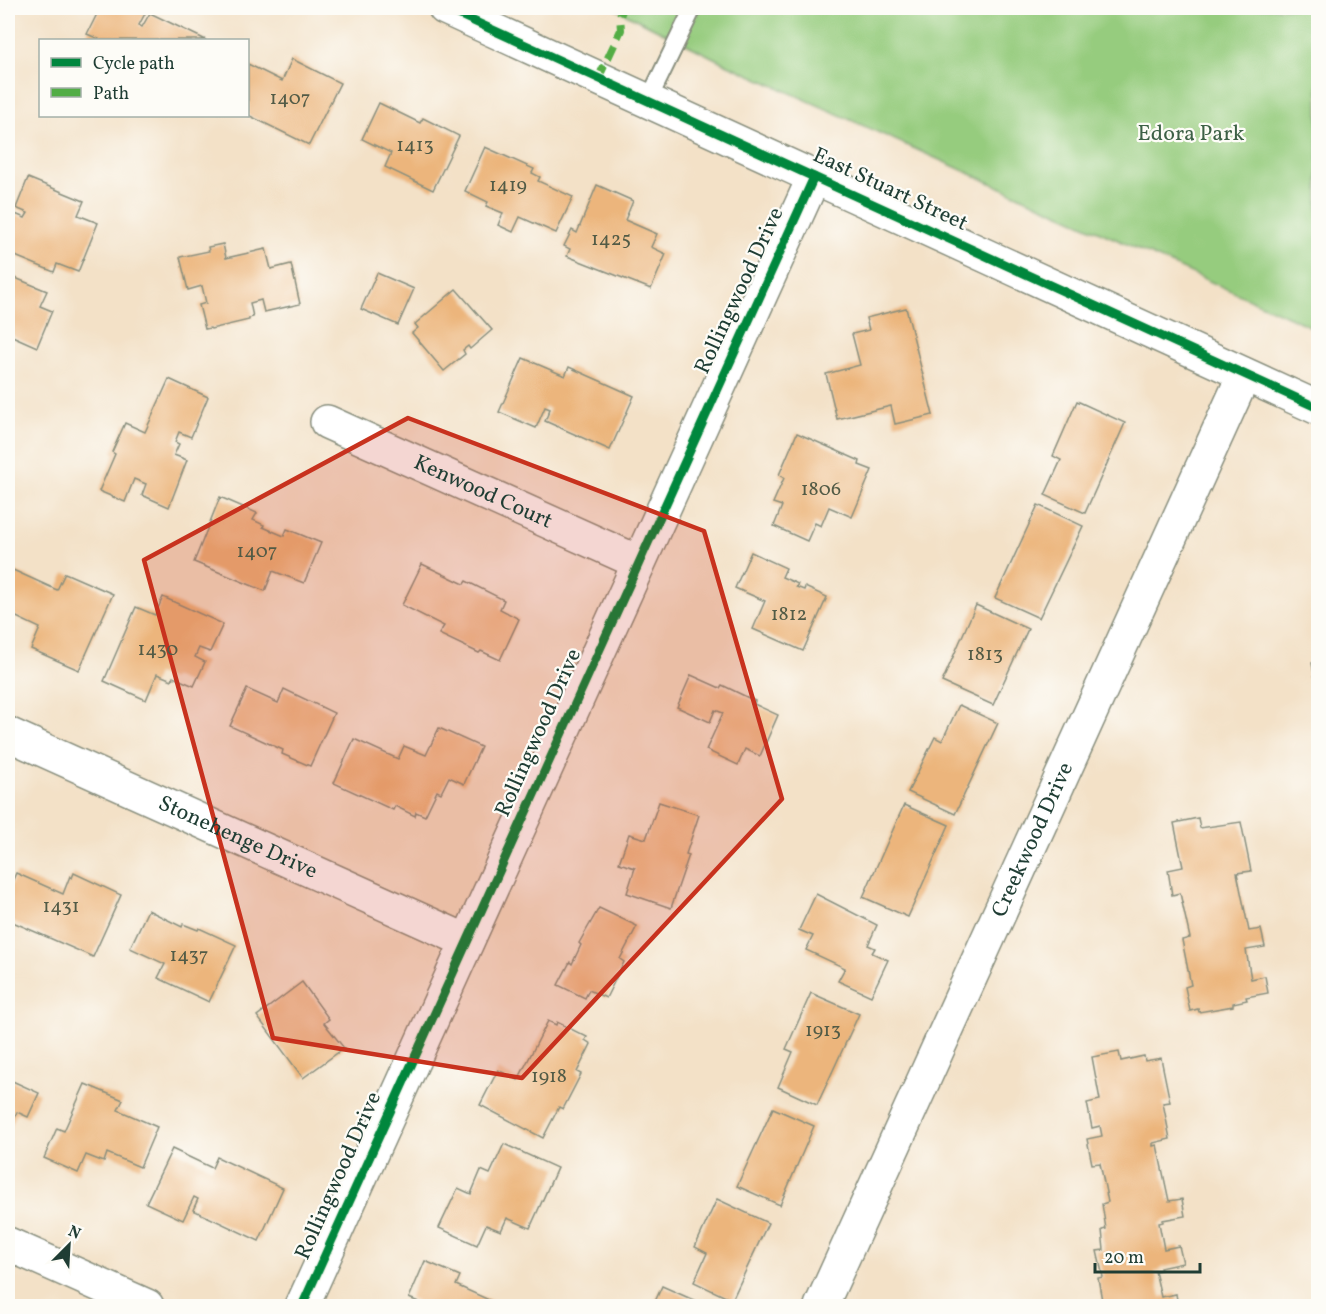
<svg xmlns="http://www.w3.org/2000/svg" width="1326" height="1314" font-family="Vollkorn,serif">
<style>
.green{fill:#96cc7e;stroke:#5a8459;stroke-width:1.5}
.building{fill:#ecb57c}
.lines{fill:none;stroke-linecap:round;stroke-linejoin:round}
.service-casing{stroke:#898f7e;stroke-width:20}
.minor-casing{stroke:#898f7e;stroke-width:36}
.service{stroke:#fff;stroke-width:16}
.minor{stroke:#fff;stroke-width:33}
.quiet{stroke:#52ad45;stroke-width:8;stroke-dasharray:15 8;stroke-linecap:butt}
.cycleway-casing{stroke:#fdfcf7;stroke-width:13}
.cycleway{stroke:#00873e;stroke-width:9}
.marked{fill:#c8321e;fill-opacity:0.2;stroke:#c8321e;stroke-width:4.5;stroke-linejoin:round}
.labels{text-anchor:middle;dominant-baseline:central;stroke-width:4.5;stroke-linejoin:round;paint-order:stroke}
.number-label{font-size:20px;fill:#525b46}
.park-label{font-size:22px;fill:#3d6146;stroke:#fdfcf7}
.street-label{font-size:22px;fill:#1f3d34;stroke:#fdfcf7}
</style>
<rect width="100%" height="100%" fill="#fdfcf7"/>
<filter id="ink" filterUnits="userSpaceOnUse"><feTurbulence type="fractalNoise" baseFrequency=".0167" numOctaves="2"/><feDisplacementMap in="SourceGraphic" scale="12" xChannelSelector="R" yChannelSelector="G"/><feConvolveMatrix kernelMatrix="1 2 1 2 8 2 1 2 1" color-interpolation-filters="sRGB"/></filter>
<filter id="wash" filterUnits="userSpaceOnUse"><feTurbulence type="fractalNoise" baseFrequency=".008" numOctaves="4" result="noise"/><feDisplacementMap in="SourceGraphic" scale="24" xChannelSelector="R" yChannelSelector="G"/><feGaussianBlur stdDeviation="1.35" result="paint"/><feColorMatrix in="noise" values="0 0 0 0 0 0 0 0 0 0 0 0 0 0 0 0 0 1.4 0 .05"/><feComposite in="paint" operator="in"/></filter>
<g filter="url(#wash)">
<rect width="100%" height="100%" fill="#f3e1c7"/>
<path class="green" d="M614 8H1318V330L726 64Z"/>
<g id="blocks">
<g class="building">
<path d="M100 8H148L139 25 142 27 150 13 206 40H101L87 34Z"/>
<path d="M292 59 340 83 309 145 248 115V64L282 81Z"/>
<path d="M379 103 420 123 423 118 459 136 433 190 385 167 391 153 362 139Z"/>
<path d="M485 147 534 169 532 173 540 177 538 181 573 197 556 233 520 217 513 232 498 225 503 213 486 206 488 202 465 191Z"/>
<path d="M28 178 84 201 78 215 98 223 78 272 57 264 54 272 8 253V211L25 218 28 213 16 208Z"/>
<path d="M597 185 633 201 625 220 657 234 651 247 666 254 651 289 567 256 570 249 564 246 572 230 577 233Z"/>
<path d="M223 244 226 258 266 249 271 269 291 264 300 304 264 312 261 300 250 303 253 317 249 318V320L211 329 210 328 205 329 199 305 206 303 202 286 188 290 180 257 209 251 208 247Z"/>
<path d="M377 273 414 289 398 325 361 309Z"/>
<path d="M8 275 47 291 40 306 52 311 37 347 10 335 8 337Z"/>
<path d="M456 289 492 330 470 349 468 346 463 350 465 354 444 371 412 333 418 328 415 324Z"/>
<path d="M906 308 933 415 895 424 891 406 837 419 826 374 860 365 852 334 869 330 866 318Z"/>
<path d="M523 358 565 376 569 367 634 396 610 450 545 421 550 409 545 407 536 428 499 412Z"/>
<path d="M169 379 208 397 191 437 179 432 175 442 179 444 174 455 187 460 169 507 142 495 146 484 134 479 125 502 99 491 115 454 112 452 125 423 145 432Z"/>
<path d="M1077 401 1125 423 1085 513 1045 495 1061 460 1053 456Z"/>
<path d="M797 433 860 461 859 465 872 470 852 517 829 507 821 526 815 523 807 541 774 526 782 506 773 503 784 478 779 475Z"/>
<path d="M220 497 257 513 253 520 264 525 263 527 284 536 287 529 321 543 304 583 273 571 265 591 194 562Z"/>
<path d="M1038 505 1083 526 1039 618 995 598Z"/>
<path d="M751 552 786 568 782 577 798 584 796 587 804 590 805 587 827 597 803 651 753 629 765 601 735 588Z"/>
<path d="M422 564 464 584 466 581 504 600 500 609 519 619 500 660 481 651 479 653 439 634 444 626 402 605Z"/>
<path d="M13 570 57 590 65 573 113 594 79 670 31 649 40 628 8 613V581Z"/>
<path d="M163 597 223 624 210 652 199 648 195 657 205 662 194 686 173 677 172 680 157 674 146 700 104 681 136 607 155 615Z"/>
<path d="M976 605 1028 629 993 705 942 682Z"/>
<path d="M1318 661V690H1317L1312 663Z"/>
<path d="M691 675 720 688 722 685 755 701 754 704 778 715 760 756 745 749 738 765 706 750 723 713 715 710 710 722 677 707Z"/>
<path d="M247 689 278 703 284 689 334 713 310 766 282 754 283 750 230 726Z"/>
<path d="M959 705 998 723 955 814 908 792 935 737 942 741Z"/>
<path d="M439 728 481 747 464 784 449 777 441 793 437 791 425 816 416 812 415 816 395 806 393 810 334 783 354 739 398 759 404 746 426 755Z"/>
<path d="M659 802 699 815 686 854 689 855 671 908 627 893 635 868 619 863 629 834 646 839Z"/>
<path d="M904 805 949 825 908 917 863 897Z"/>
<path d="M1198 818 1200 828 1241 822 1251 871 1237 873 1249 931 1261 929 1265 947 1246 950 1251 979 1265 976 1268 993 1246 997 1247 1000 1233 1003V1006L1199 1012 1198 1009 1190 1011 1185 987 1191 985 1182 940 1190 938 1180 893 1172 895 1168 870 1183 867 1174 823Z"/>
<path d="M16 873 63 894 70 876 72 878 74 873 121 895 93 957 8 920V891Z"/>
<path d="M816 894 877 925 868 945 875 948 872 953 888 960 871 996 838 981 845 968 806 950 813 936 799 930Z"/>
<path d="M599 908 637 926 620 959 624 962 606 998 589 990 585 998 558 985 570 962 572 964 581 945 579 943Z"/>
<path d="M148 910 182 927 183 924 198 930 199 928 236 945 209 1002 158 978 165 964 130 948Z"/>
<path d="M302 982 329 1019 324 1023 344 1048 303 1078 257 1016Z"/>
<path d="M811 993 859 1014 817 1105 778 1087 793 1052 786 1049Z"/>
<path d="M548 1021 556 1025 557 1022 587 1037 585 1040 591 1044 577 1072 581 1074 563 1109 559 1107 543 1138 480 1105 498 1070 518 1080Z"/>
<path d="M1119 1052 1121 1061 1144 1056 1145 1061 1161 1058 1170 1102 1163 1103 1170 1139 1153 1143V1146L1157 1145 1169 1201 1182 1199 1185 1216 1163 1220V1222L1159 1223 1164 1249 1179 1246 1183 1263 1160 1268 1161 1270 1155 1271 1161 1297 1176 1294 1178 1306H1103L1098 1278 1103 1277 1097 1251 1104 1250 1102 1230 1106 1229 1102 1204 1108 1202 1100 1163 1092 1164 1087 1139 1102 1136 1100 1126 1092 1128 1087 1103 1100 1100 1092 1057Z"/>
<path d="M8 1079 39 1093 28 1117 17 1112 8 1133Z"/>
<path d="M85 1084 123 1100 118 1110 157 1127 140 1167 107 1153 104 1162 86 1155 78 1173 44 1158 57 1128 64 1131Z"/>
<path d="M773 1108 814 1126 780 1205 737 1186Z"/>
<path d="M504 1144 557 1168 530 1228 507 1218 501 1231 486 1225 477 1245 439 1228 458 1188 471 1194 481 1170 490 1174Z"/>
<path d="M172 1149 212 1168 217 1157 283 1188 259 1241 193 1210 198 1199 194 1197 183 1220 146 1203Z"/>
<path d="M717 1199 768 1223 732 1300 694 1282 707 1253 695 1247Z"/>
<path d="M425 1261 460 1276 456 1285 498 1304 497 1306H428L409 1298Z"/>
<path d="M662 1286 707 1306H653Z"/>
</g>
</g>
</g>
<g filter="url(#ink)">
<use href="#blocks" fill-opacity="0" stroke="#898f7e" stroke-width="1.5"/>
<g class="lines">
<g class="service-casing">
<path id="service" d="M648 101 693 8"/>
</g>
<g class="minor-casing">
<g id="minor">
<path d="M445 8 1318 408"/>
<path id="s1" d="M327 422 638 562"/>
<path id="s2" d="M8 734 467 941"/>
<path d="M8 1244 147 1306"/>
<path d="M302 1306 814 177"/>
<path id="s3" d="M821 1306 1244 375"/>
</g>
</g>
<use href="#service" class="service"/>
<use href="#minor" class="minor"/>
<path class="quiet" d="M598 79 621 30 620 16 623 8"/>
<g class="cycleway-casing">
<g id="cycleway">
<path d="M445 8 1318 408"/>
<path d="M302 1306 814 177"/>
</g>
</g>
<use href="#cycleway" class="cycleway"/>
</g>
</g>
<path class="marked" d="M408 418 704 531 782 799 522 1078 273 1038 144 560Z"/>
<g class="labels">
<g class="number-label">
<text x="290" y="99">1407</text>
<text x="415" y="146">1413</text>
<text x="508" y="186">1419</text>
<text x="611" y="240">1425</text>
<text x="821" y="490">1806</text>
<text x="257" y="552">1407</text>
<text x="789" y="615">1812</text>
<text x="158" y="650">1430</text>
<text x="985" y="655">1813</text>
<text x="61" y="907">1431</text>
<text x="189" y="956">1437</text>
<text x="823" y="1031">1913</text>
<text x="549" y="1077">1918</text>
</g>
<g class="park-label">
<text x="1191" y="134">Edora Park</text>
</g>
<g class="street-label">
<text transform="translate(890 190) rotate(25)">East Stuart Street</text>
<text transform="translate(740 291) rotate(-65)">Rollingwood Drive</text>
<text stroke="none"><textPath href="#s1" startOffset="171">Kenwood Court</textPath></text>
<text transform="translate(539 733) rotate(-66)">Rollingwood Drive</text>
<text stroke="none"><textPath href="#s2" startOffset="252">Stonehenge Drive</textPath></text>
<text stroke="none"><textPath href="#s3" startOffset="512">Creekwood Drive</textPath></text>
<text transform="translate(339 1176) rotate(-66)">Rollingwood Drive</text>
</g>
</g>
<rect width="1326" height="1314" fill="none" stroke="#fdfcf7" stroke-width="30"/>
<rect x="39" y="39" width="210" height="78" fill="#fdfcf7" stroke="#a4b0a9" stroke-width="1.5"/>
<rect x="51" y="58" width="30" height="9" fill="#00873e" stroke="#a4b0a9" stroke-width="1.5"/>
<text x="93" y="69" font-size="18" fill="#1f3d34">Cycle path</text>
<rect x="51" y="88" width="30" height="9" fill="#52ad45" stroke="#a4b0a9" stroke-width="1.5"/>
<text x="93" y="99" font-size="18" fill="#1f3d34">Path</text>
<g transform="translate(69 1245) rotate(24)" stroke="#fdfcf7" stroke-width="4.5" paint-order="stroke">
<path d="M0-4.5L10 22L0 15L-10 22Z" fill="#1f3d34"/>
<text y="-9" font-size="16" font-weight="bold" text-anchor="middle" fill="#1f3d34">N</text>
</g>
<path d="M1095 1263v9h105v-9" fill="none" stroke="#1f3d34" stroke-width="3"/>
<text x="1104" y="1263" font-size="18" fill="#1f3d34" stroke="#fdfcf7" stroke-width="4.5" paint-order="stroke">20 m</text>
</svg>
